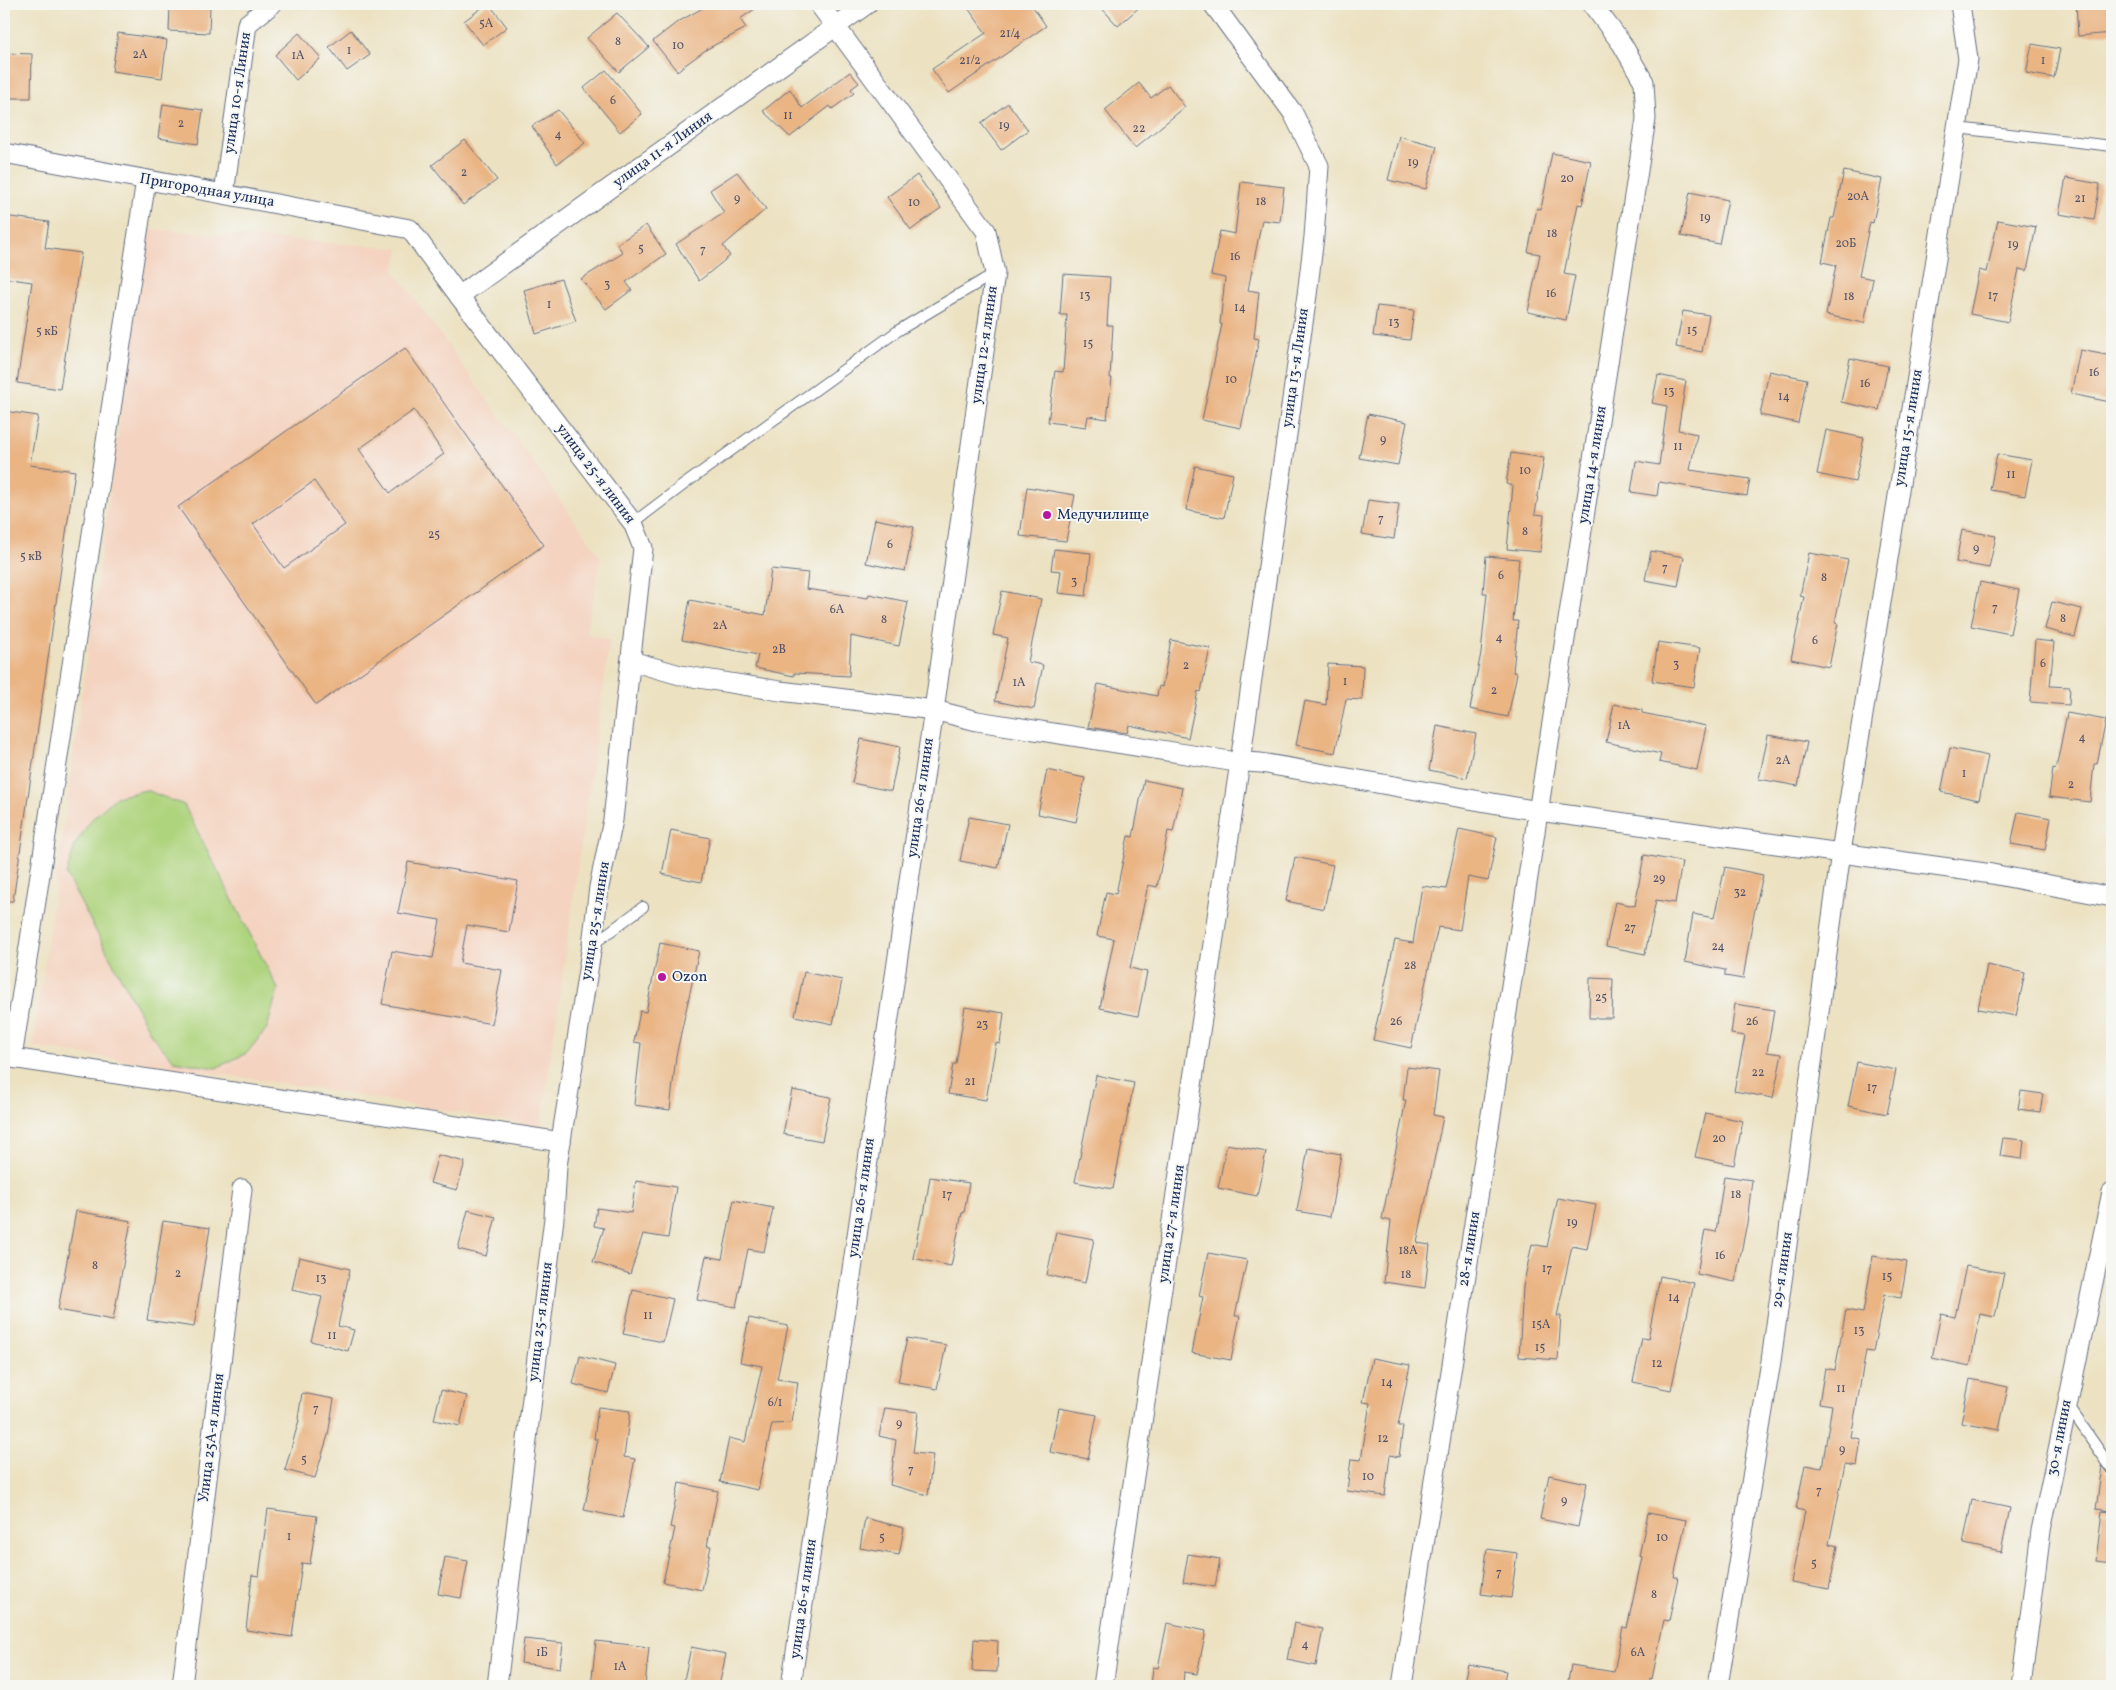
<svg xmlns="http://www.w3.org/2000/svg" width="2116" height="1690" font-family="Vollkorn,serif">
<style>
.built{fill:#f4d3c0}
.green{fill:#afd47e;stroke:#65826e}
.building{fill:#eab483;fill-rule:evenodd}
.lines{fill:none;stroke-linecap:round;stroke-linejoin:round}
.lane-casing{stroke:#646e81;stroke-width:12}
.street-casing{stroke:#646e81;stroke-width:21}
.lane{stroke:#fff;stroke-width:10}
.street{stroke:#fff;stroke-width:19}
.poi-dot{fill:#b5179e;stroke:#f6f6f2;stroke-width:2}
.labels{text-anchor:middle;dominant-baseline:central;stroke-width:4;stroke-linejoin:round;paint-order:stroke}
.number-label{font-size:12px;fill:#4f5067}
.street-label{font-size:15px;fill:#1b2f5e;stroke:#f6f6f2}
.poi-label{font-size:15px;fill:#1b2f5e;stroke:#f6f6f2;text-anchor:start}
</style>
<rect width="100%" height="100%" fill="#f6f6f2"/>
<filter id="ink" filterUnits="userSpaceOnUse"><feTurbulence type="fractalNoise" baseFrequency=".02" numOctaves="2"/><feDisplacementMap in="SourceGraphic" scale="10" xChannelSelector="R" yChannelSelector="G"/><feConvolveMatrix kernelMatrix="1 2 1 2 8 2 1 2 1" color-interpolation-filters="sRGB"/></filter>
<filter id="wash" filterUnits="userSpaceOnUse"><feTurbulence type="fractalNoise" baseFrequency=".0096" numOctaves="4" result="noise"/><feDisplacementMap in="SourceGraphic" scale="20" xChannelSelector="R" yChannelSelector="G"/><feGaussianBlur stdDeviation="1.12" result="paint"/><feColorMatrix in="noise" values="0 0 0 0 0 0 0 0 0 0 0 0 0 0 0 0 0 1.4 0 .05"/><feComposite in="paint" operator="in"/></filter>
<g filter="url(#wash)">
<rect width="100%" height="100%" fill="#ece2c2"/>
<path class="built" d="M146 229 399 248 394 270 601 557 586 633 610 640 541 1127 287 1084 33 1047Z"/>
<path class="green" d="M146 790 184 805 278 989 267 1028 247 1053 216 1068 174 1061 152 1036 66 875 75 845 91 820 116 797Z"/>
<g id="blocks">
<g class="building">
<path d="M487 4H489L507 27 483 45 464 21Z"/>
<path d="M710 4H762L740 19 746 28 707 49 677 71 653 41 676 23Z"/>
<path d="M965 4H1031L1046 26 949 93 932 69 986 33Z"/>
<path d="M1098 4H1143L1118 26Z"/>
<path d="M2076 4H2110L2112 33 2078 36Z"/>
<path d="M170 5 210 6 209 33 169 31Z"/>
<path d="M617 13 649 47 619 72 587 38Z"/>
<path d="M351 30 370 55 347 71 329 47Z"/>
<path d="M118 33 167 40 162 78 112 71Z"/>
<path d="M299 33 321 58 296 80 275 55Z"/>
<path d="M2032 44 2060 49 2054 78 2026 73Z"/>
<path d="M4 53 32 54 31 98H4Z"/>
<path d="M606 70 642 114 620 132 584 88Z"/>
<path d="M850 72 859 83 851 89 854 93 832 109 830 106 790 137 763 111 790 89 802 108Z"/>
<path d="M1139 83 1151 98 1168 85 1185 107 1135 148 1105 110Z"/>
<path d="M1008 103 1028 130 1001 150 981 123Z"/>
<path d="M163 104 203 110 198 144 158 138Z"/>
<path d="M558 110 585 143 557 164 532 126Z"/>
<path d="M1399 136 1437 146 1426 189 1388 180Z"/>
<path d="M465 140 497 180 463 205 432 165Z"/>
<path d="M1552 153 1591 161 1582 205 1578 204 1564 274 1575 276 1566 320 1528 312 1540 254 1528 252 1537 208 1541 209Z"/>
<path d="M1844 171 1882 179 1873 223 1870 222 1859 276 1873 279 1864 323 1826 315 1836 265 1822 262 1831 218H1834Z"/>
<path d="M737 172 766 209 723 246 730 256 699 281 676 244 724 213 710 190Z"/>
<path d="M917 175 941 208 911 230 887 197Z"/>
<path d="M2066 178 2100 184 2094 220 2059 214Z"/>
<path d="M1241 182 1284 187 1280 222 1262 220 1248 290 1259 292 1254 338 1259 339 1241 428 1202 420 1222 324H1220L1225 278 1211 275 1220 231 1235 234Z"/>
<path d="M1690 192 1728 200 1719 244 1681 236Z"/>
<path d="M4 216 49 222 45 248 81 253 60 389 17 383 32 282 4 278Z"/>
<path d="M1998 220 2036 227 2027 271 2019 269 2008 322 1970 314 1979 270 1987 272Z"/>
<path d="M646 225 666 254 626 282 632 290 606 309 581 279 623 253 617 244Z"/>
<path d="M1063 274 1110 277 1107 325H1113L1110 378H1112L1107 419 1088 416 1086 427 1048 422 1055 371 1063 372 1067 315H1060Z"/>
<path d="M561 279 576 321 536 334 524 290Z"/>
<path d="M1377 306 1414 310 1410 340 1373 336Z"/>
<path d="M1683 311 1709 315 1702 352 1676 347Z"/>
<path d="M405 348 544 545 316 705 178 507ZM414 410 444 454 390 493 359 449ZM314 481 345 525 284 568 253 524Z"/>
<path d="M2080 350 2112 356V389L2110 402 2071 394Z"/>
<path d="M1850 358 1888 366 1879 410 1841 402Z"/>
<path d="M1769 371 1807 379 1798 423 1760 415Z"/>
<path d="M1658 375 1686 381 1678 430 1697 434 1690 470 1750 479 1747 496 1659 482 1657 496 1631 492 1636 461 1659 465 1667 406 1652 403Z"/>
<path d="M4 411 38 416 30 465 75 471 13 901H4Z"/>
<path d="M1368 414 1407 422 1398 465 1359 458Z"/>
<path d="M1826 430 1864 438 1855 482 1817 474Z"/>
<path d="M1511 453 1544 458 1535 514 1544 515 1540 552 1507 549 1513 486 1506 484Z"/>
<path d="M1997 454 2032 460 2025 496 1990 490Z"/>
<path d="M1195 466 1233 474 1224 518 1186 510Z"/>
<path d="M1027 487 1075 495 1066 541 1020 536Z"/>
<path d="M1368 500 1399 504 1394 539 1362 534Z"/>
<path d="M875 519 914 527 905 571 866 563Z"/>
<path d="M1962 530 1996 536 1989 568 1956 562Z"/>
<path d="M1054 549 1091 553 1086 596 1058 593 1061 571 1051 570Z"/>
<path d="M1651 551 1684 557 1678 586 1645 580Z"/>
<path d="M1809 553 1848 560 1835 622 1838 623 1829 667 1791 659 1804 597 1800 596Z"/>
<path d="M1486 556 1519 559 1513 621H1518L1513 672 1517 673 1508 717 1470 709 1481 653 1487 593H1483Z"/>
<path d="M771 569 808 573 806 589 868 598 869 594 908 602 899 646 851 636 849 676 794 673V676L755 668 758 655 682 640 690 600 765 615Z"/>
<path d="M1980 582 2019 590 2010 634 1971 626Z"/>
<path d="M1002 591 1041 599 1028 662 1043 665 1034 709 995 701 1008 638 993 635Z"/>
<path d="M2052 602 2082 609 2075 637 2045 629Z"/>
<path d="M1171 640 1210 648 1201 692 1198 691 1188 738 1129 725 1127 733 1088 727 1098 684 1157 696 1159 686 1162 687Z"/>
<path d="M2035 640 2054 642 2050 686 2070 687 2069 705 2030 702Z"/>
<path d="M1658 642 1700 648 1694 687 1652 681Z"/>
<path d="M1328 664 1363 666 1362 700 1346 699 1335 753 1296 745 1305 701 1326 705Z"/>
<path d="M1614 704 1642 710V713L1706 726 1697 770 1659 762 1661 754 1606 742Z"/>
<path d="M2067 713 2106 720 2097 764H2094L2090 802 2049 797 2053 768 2056 769Z"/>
<path d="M1437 726 1476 734 1467 778 1429 770Z"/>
<path d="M1768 735 1807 742 1798 786 1759 779Z"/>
<path d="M861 739 900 747 891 791 852 783Z"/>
<path d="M1950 748 1988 756 1979 800 1941 792Z"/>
<path d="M1047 770 1085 778 1076 822 1038 814Z"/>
<path d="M1144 780 1182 788 1173 832 1168 831 1157 887 1148 885 1130 968 1147 972 1138 1016 1100 1008 1114 939 1097 936 1106 892 1116 894 1128 836 1133 837Z"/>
<path d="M2018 812 2051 818 2045 850 2011 844Z"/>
<path d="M969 817 1008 824 998 868 960 861Z"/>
<path d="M1459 829 1497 837 1488 881 1468 877 1460 930 1438 927 1411 1048 1373 1040 1395 940 1413 943 1422 886 1446 889Z"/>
<path d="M671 830 710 838 701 882 662 874Z"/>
<path d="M1644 855 1682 862 1675 903 1656 900 1645 954 1606 946 1615 902 1635 906Z"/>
<path d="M1295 857 1333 865 1324 909 1286 901Z"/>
<path d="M408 862 518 881 509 932 467 925 460 963 502 970 492 1024 382 1004 392 951 433 958 440 920 398 913Z"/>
<path d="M1725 867 1763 875 1753 918 1743 979 1725 976V970L1685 962 1693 914 1714 918Z"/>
<path d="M660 943 699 951 676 1056 670 1110 634 1105 641 1043 634 1042 640 1011 646 1012Z"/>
<path d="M1987 965 2025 973 2016 1016 1978 1009Z"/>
<path d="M804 972 842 980 833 1024 795 1016Z"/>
<path d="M1590 978 1613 979 1612 1018H1589Z"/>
<path d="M1735 1004 1774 1010 1767 1052 1782 1054 1773 1098 1734 1091 1745 1036 1731 1034Z"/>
<path d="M965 1007 1004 1013 1000 1044 996 1043 986 1100 948 1094 953 1064H956Z"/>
<path d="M1857 1062 1896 1070 1887 1114 1848 1106Z"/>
<path d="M1407 1067 1439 1071 1433 1115 1443 1117 1417 1243 1430 1245 1425 1288 1384 1282 1391 1221 1382 1219 1406 1100H1403Z"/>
<path d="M1096 1075 1134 1083 1113 1189 1075 1182Z"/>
<path d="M792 1090 831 1097 822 1141 783 1134Z"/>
<path d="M2021 1091 2043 1094 2040 1112 2018 1109Z"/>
<path d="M1705 1113 1743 1121 1734 1165 1695 1157Z"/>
<path d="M2003 1138 2024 1140 2022 1159 2000 1156Z"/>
<path d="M1227 1144 1266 1152 1257 1196 1218 1188Z"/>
<path d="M1308 1148 1341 1154 1330 1217 1297 1211Z"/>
<path d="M438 1155 465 1162 457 1190 430 1183Z"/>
<path d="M1724 1176 1752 1180 1747 1223 1735 1282 1697 1274 1705 1230 1716 1232Z"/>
<path d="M930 1177 969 1183 964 1213H962L951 1266 913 1258 922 1214 924 1215Z"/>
<path d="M636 1181 676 1187 668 1238 643 1234 630 1274 593 1262 604 1228 594 1226 597 1208 631 1213Z"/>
<path d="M1558 1198 1596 1205 1587 1249 1572 1246 1557 1316H1561L1558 1360 1519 1357 1523 1287 1532 1244 1547 1247Z"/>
<path d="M734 1200 773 1208 764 1252 748 1249 736 1307 697 1300 706 1256 722 1259Z"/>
<path d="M468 1210 496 1217 486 1256 458 1249Z"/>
<path d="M76 1211 131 1221 113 1320 58 1310Z"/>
<path d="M163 1221 210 1228 194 1327 147 1320Z"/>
<path d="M1056 1232 1094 1239 1085 1283 1047 1275Z"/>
<path d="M1208 1253 1247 1260 1235 1316H1240L1231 1360 1192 1353 1203 1297 1199 1296Z"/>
<path d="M1873 1256 1907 1262 1901 1298 1884 1295 1873 1352 1866 1351 1851 1437 1861 1439 1857 1466 1845 1464 1829 1544 1838 1546 1829 1589 1791 1582 1805 1511 1796 1509 1805 1465 1822 1468 1832 1405 1819 1403 1825 1368 1835 1370 1846 1310 1863 1313Z"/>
<path d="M299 1257 350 1269 338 1326 354 1330 348 1351 311 1341 322 1297 292 1290Z"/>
<path d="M1966 1266 2004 1273 1995 1317 1980 1314 1970 1366 1932 1358 1941 1314 1955 1317Z"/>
<path d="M1660 1276 1694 1283 1671 1390 1633 1382 1642 1338 1648 1339Z"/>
<path d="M633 1290 673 1299 663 1342 623 1334Z"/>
<path d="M749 1318 788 1326 777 1379 798 1382 792 1423 772 1424 758 1490 720 1482 729 1438 745 1442 762 1366 740 1362Z"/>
<path d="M907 1338 946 1345 937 1389 898 1382Z"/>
<path d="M580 1356 615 1365 608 1393 573 1384Z"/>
<path d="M1372 1358 1410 1365 1398 1426H1403L1399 1457 1390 1455 1385 1496 1347 1491 1351 1459 1361 1460 1370 1403 1363 1402Z"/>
<path d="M1970 1379 2008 1387 1999 1430 1961 1423Z"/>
<path d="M441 1390 467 1396 460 1426 434 1420Z"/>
<path d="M302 1393 334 1399 328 1435 315 1478 285 1470 299 1420 298 1419Z"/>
<path d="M598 1407 630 1411 624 1457 635 1459 623 1518 584 1510 598 1439H594Z"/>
<path d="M885 1408 918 1412 913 1453 933 1455 928 1495 890 1485 896 1440 879 1436Z"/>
<path d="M1059 1408 1097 1415 1088 1459 1050 1452Z"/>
<path d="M2102 1466 2107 1473 2112 1476V1511L2096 1509Z"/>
<path d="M1549 1475 1587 1483 1578 1527 1540 1519Z"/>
<path d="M679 1483 718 1491 707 1546H711L702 1590 663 1582 675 1528 670 1527Z"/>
<path d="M1972 1500 2010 1508 2001 1552 1963 1544Z"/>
<path d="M268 1509 317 1516 310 1564 302 1563 292 1637 246 1630 252 1575 259 1576Z"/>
<path d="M2102 1511 2112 1512V1563L2096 1561Z"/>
<path d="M1648 1513 1686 1520 1674 1577H1678L1669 1621 1664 1620 1652 1679 1650 1678 1649 1686H1567L1571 1665 1614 1672 1623 1627 1627 1628 1642 1557 1639 1556Z"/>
<path d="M865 1518 904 1528 899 1555 860 1548Z"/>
<path d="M1487 1549 1517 1553 1511 1598 1481 1594Z"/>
<path d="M1188 1554 1220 1559 1215 1587 1183 1582Z"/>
<path d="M445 1557 468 1561 461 1598 438 1594Z"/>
<path d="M1167 1623 1206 1631 1197 1674 1184 1672 1183 1686H1151L1153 1667 1158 1668Z"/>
<path d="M1294 1623 1323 1629 1316 1666 1287 1660Z"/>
<path d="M524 1639 563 1643 560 1668 521 1663Z"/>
<path d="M974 1639 998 1641 997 1672 972 1671Z"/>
<path d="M596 1641 649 1647 645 1686H591Z"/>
<path d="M691 1647 726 1654 719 1686 684 1680Z"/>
<path d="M1468 1664 1506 1671 1503 1686H1463Z"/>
</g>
</g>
</g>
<g filter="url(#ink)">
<use href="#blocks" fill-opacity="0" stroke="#646e81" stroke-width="1"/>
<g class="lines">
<g class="lane-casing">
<g id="lane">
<path d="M1957 128 2112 146"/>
<path d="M633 523 686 483 899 330 995 273"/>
<path d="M592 945 643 907"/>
<path d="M2067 1404 2112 1469"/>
</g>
</g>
<g class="street-casing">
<g id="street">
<path d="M4 153 410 229 459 296 633 523 643 548 613 820 599 887 592 945 557 1166 554 1218 497 1686"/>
<path d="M146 180 12 1058 561 1142"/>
<path d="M224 194 247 24 272 4"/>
<path d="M459 296 867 4"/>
<path d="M631 661 680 675 780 691 934 710 977 721 1230 761 1261 763 1539 811 1992 874 2112 897"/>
<path d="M182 1686 242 1189"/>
<path d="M791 1686 934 710 995 273 986 231 819 4"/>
<path d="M1103 1686 1240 762 1307 295 1314 237 1319 166 1293 113 1213 4"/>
<path d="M1402 1686 1646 119 1644 82 1622 44 1592 4"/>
<path d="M1718 1686 1771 1361 1841 852 1968 59 1960 4"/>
<path d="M2021 1686 2041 1531 2112 1192"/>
</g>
</g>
<use href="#lane" class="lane"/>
<use href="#street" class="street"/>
</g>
</g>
<g class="poi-dot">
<circle cx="1047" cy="515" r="5"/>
<circle cx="662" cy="977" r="5"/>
</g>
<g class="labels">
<g class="number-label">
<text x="486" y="24">5А</text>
<text x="1010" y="34">21/4</text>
<text x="618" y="42">8</text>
<text x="678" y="46">10</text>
<text x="349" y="51">1</text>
<text x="140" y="55">2А</text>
<text x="298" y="56">1А</text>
<text x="970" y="61">21/2</text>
<text x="2043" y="61">1</text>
<text x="613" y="101">6</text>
<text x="788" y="116">11</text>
<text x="181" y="124">2</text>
<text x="1004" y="126">19</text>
<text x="1139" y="129">22</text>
<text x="558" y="135">4</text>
<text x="1413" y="163">19</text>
<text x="464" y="173">2</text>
<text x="1567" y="179">20</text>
<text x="1858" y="197">20А</text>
<text x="737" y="199">9</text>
<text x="2080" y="199">21</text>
<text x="1261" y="202">18</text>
<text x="914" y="203">10</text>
<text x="1705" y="218">19</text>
<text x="1552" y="234">18</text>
<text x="1846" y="244">20Б</text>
<text x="2013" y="245">19</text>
<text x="641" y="249">5</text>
<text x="703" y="250">7</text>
<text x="1235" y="257">16</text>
<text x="607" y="285">3</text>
<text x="1551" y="294">16</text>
<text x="1085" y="296">13</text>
<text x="1993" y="296">17</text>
<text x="1849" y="297">18</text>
<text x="549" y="305">1</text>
<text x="1240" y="308">14</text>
<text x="1394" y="323">13</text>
<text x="1692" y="331">15</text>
<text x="47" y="332">5 кБ</text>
<text x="1088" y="344">15</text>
<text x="2094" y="373">16</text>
<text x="1231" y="380">10</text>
<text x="1865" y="384">16</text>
<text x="1669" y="392">13</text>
<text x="1784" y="397">14</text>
<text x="1383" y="440">9</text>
<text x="1678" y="447">11</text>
<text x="1525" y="471">10</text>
<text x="2011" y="475">11</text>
<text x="1381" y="519">7</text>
<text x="1525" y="532">8</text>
<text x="434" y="535">25</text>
<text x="890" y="545">6</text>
<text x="1976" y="549">9</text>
<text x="31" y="557">5 кВ</text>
<text x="1665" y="568">7</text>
<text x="1501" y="576">6</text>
<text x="1824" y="578">8</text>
<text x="1074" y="582">3</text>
<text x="1995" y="608">7</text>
<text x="837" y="610">6А</text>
<text x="2063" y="619">8</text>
<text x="884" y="620">8</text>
<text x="720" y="626">2А</text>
<text x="1499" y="638">4</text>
<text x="1815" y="641">6</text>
<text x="779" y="650">2В</text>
<text x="2043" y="664">6</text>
<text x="1676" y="665">3</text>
<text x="1186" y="666">2</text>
<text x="1345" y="682">1</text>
<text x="1019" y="683">1А</text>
<text x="1494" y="691">2</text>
<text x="1624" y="726">1А</text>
<text x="2082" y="738">4</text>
<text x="1783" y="761">2А</text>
<text x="1964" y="774">1</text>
<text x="2071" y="785">2</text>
<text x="1659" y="879">29</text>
<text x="1740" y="893">32</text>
<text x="1630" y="928">27</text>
<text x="1718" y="947">24</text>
<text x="1410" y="966">28</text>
<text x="1601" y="998">25</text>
<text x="1396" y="1022">26</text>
<text x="1752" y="1022">26</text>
<text x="982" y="1025">23</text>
<text x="1758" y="1073">22</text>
<text x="970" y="1082">21</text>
<text x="1872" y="1088">17</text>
<text x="1719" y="1139">20</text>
<text x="947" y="1195">17</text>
<text x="1736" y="1195">18</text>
<text x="1572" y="1223">19</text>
<text x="1408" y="1251">18А</text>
<text x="1720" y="1256">16</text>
<text x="95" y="1266">8</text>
<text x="1547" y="1269">17</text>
<text x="178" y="1274">2</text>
<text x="1406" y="1275">18</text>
<text x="1887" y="1277">15</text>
<text x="321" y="1279">13</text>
<text x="1674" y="1298">14</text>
<text x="648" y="1316">11</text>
<text x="1541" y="1325">15А</text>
<text x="1859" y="1331">13</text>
<text x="332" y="1336">11</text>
<text x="1540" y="1348">15</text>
<text x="1657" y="1364">12</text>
<text x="1387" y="1383">14</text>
<text x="1841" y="1389">11</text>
<text x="775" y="1403">6/1</text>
<text x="316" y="1409">7</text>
<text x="899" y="1424">9</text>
<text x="1383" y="1439">12</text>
<text x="1842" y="1450">9</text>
<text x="304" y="1460">5</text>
<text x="911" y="1470">7</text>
<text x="1368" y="1477">10</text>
<text x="1819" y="1491">7</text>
<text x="1564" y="1501">9</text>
<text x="289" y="1537">1</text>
<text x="882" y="1538">5</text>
<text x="1662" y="1538">10</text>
<text x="1814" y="1564">5</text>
<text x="1499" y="1573">7</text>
<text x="1654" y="1595">8</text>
<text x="1305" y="1645">4</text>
<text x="542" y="1653">1Б</text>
<text x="1638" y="1653">6А</text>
<text x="620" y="1667">1А</text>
</g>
<g class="street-label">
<text transform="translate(238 93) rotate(-82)">улица 10-я Линия</text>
<text transform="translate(663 150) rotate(-36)">улица 11-я Линия</text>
<text transform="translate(207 191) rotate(10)">Пригородная улица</text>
<text transform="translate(985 345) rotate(-82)">улица 12-я линия</text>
<text transform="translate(1296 368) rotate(-82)">улица 13-я Линия</text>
<text transform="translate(1909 428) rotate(-81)">улица 15-я линия</text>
<text transform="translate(1593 465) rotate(-81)">улица 14-я линия</text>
<text transform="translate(595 474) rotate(53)">улица 25-я линия</text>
<text transform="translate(921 798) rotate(-82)">улица 26-я линия</text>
<text transform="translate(596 921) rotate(-81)">улица 25-я линия</text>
<text transform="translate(862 1198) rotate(-82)">улица 26-я линия</text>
<text transform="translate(1172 1224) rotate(-82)">улица 27-я линия</text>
<text transform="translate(1470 1249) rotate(-81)">28-я линия</text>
<text transform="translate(1783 1270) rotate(-82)">29-я линия</text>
<text transform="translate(541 1322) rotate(-83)">улица 25-я линия</text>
<text transform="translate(212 1438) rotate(-83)">Улица 25А-я линия</text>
<text transform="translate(2060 1438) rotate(-79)">30-я линия</text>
<text transform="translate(804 1599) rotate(-82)">улица 26-я линия</text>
</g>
<g class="poi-label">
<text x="1057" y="515">Медучилище</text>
<text x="672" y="977">Ozon</text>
</g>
</g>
<rect width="2116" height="1690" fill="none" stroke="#f6f6f2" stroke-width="20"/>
</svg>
